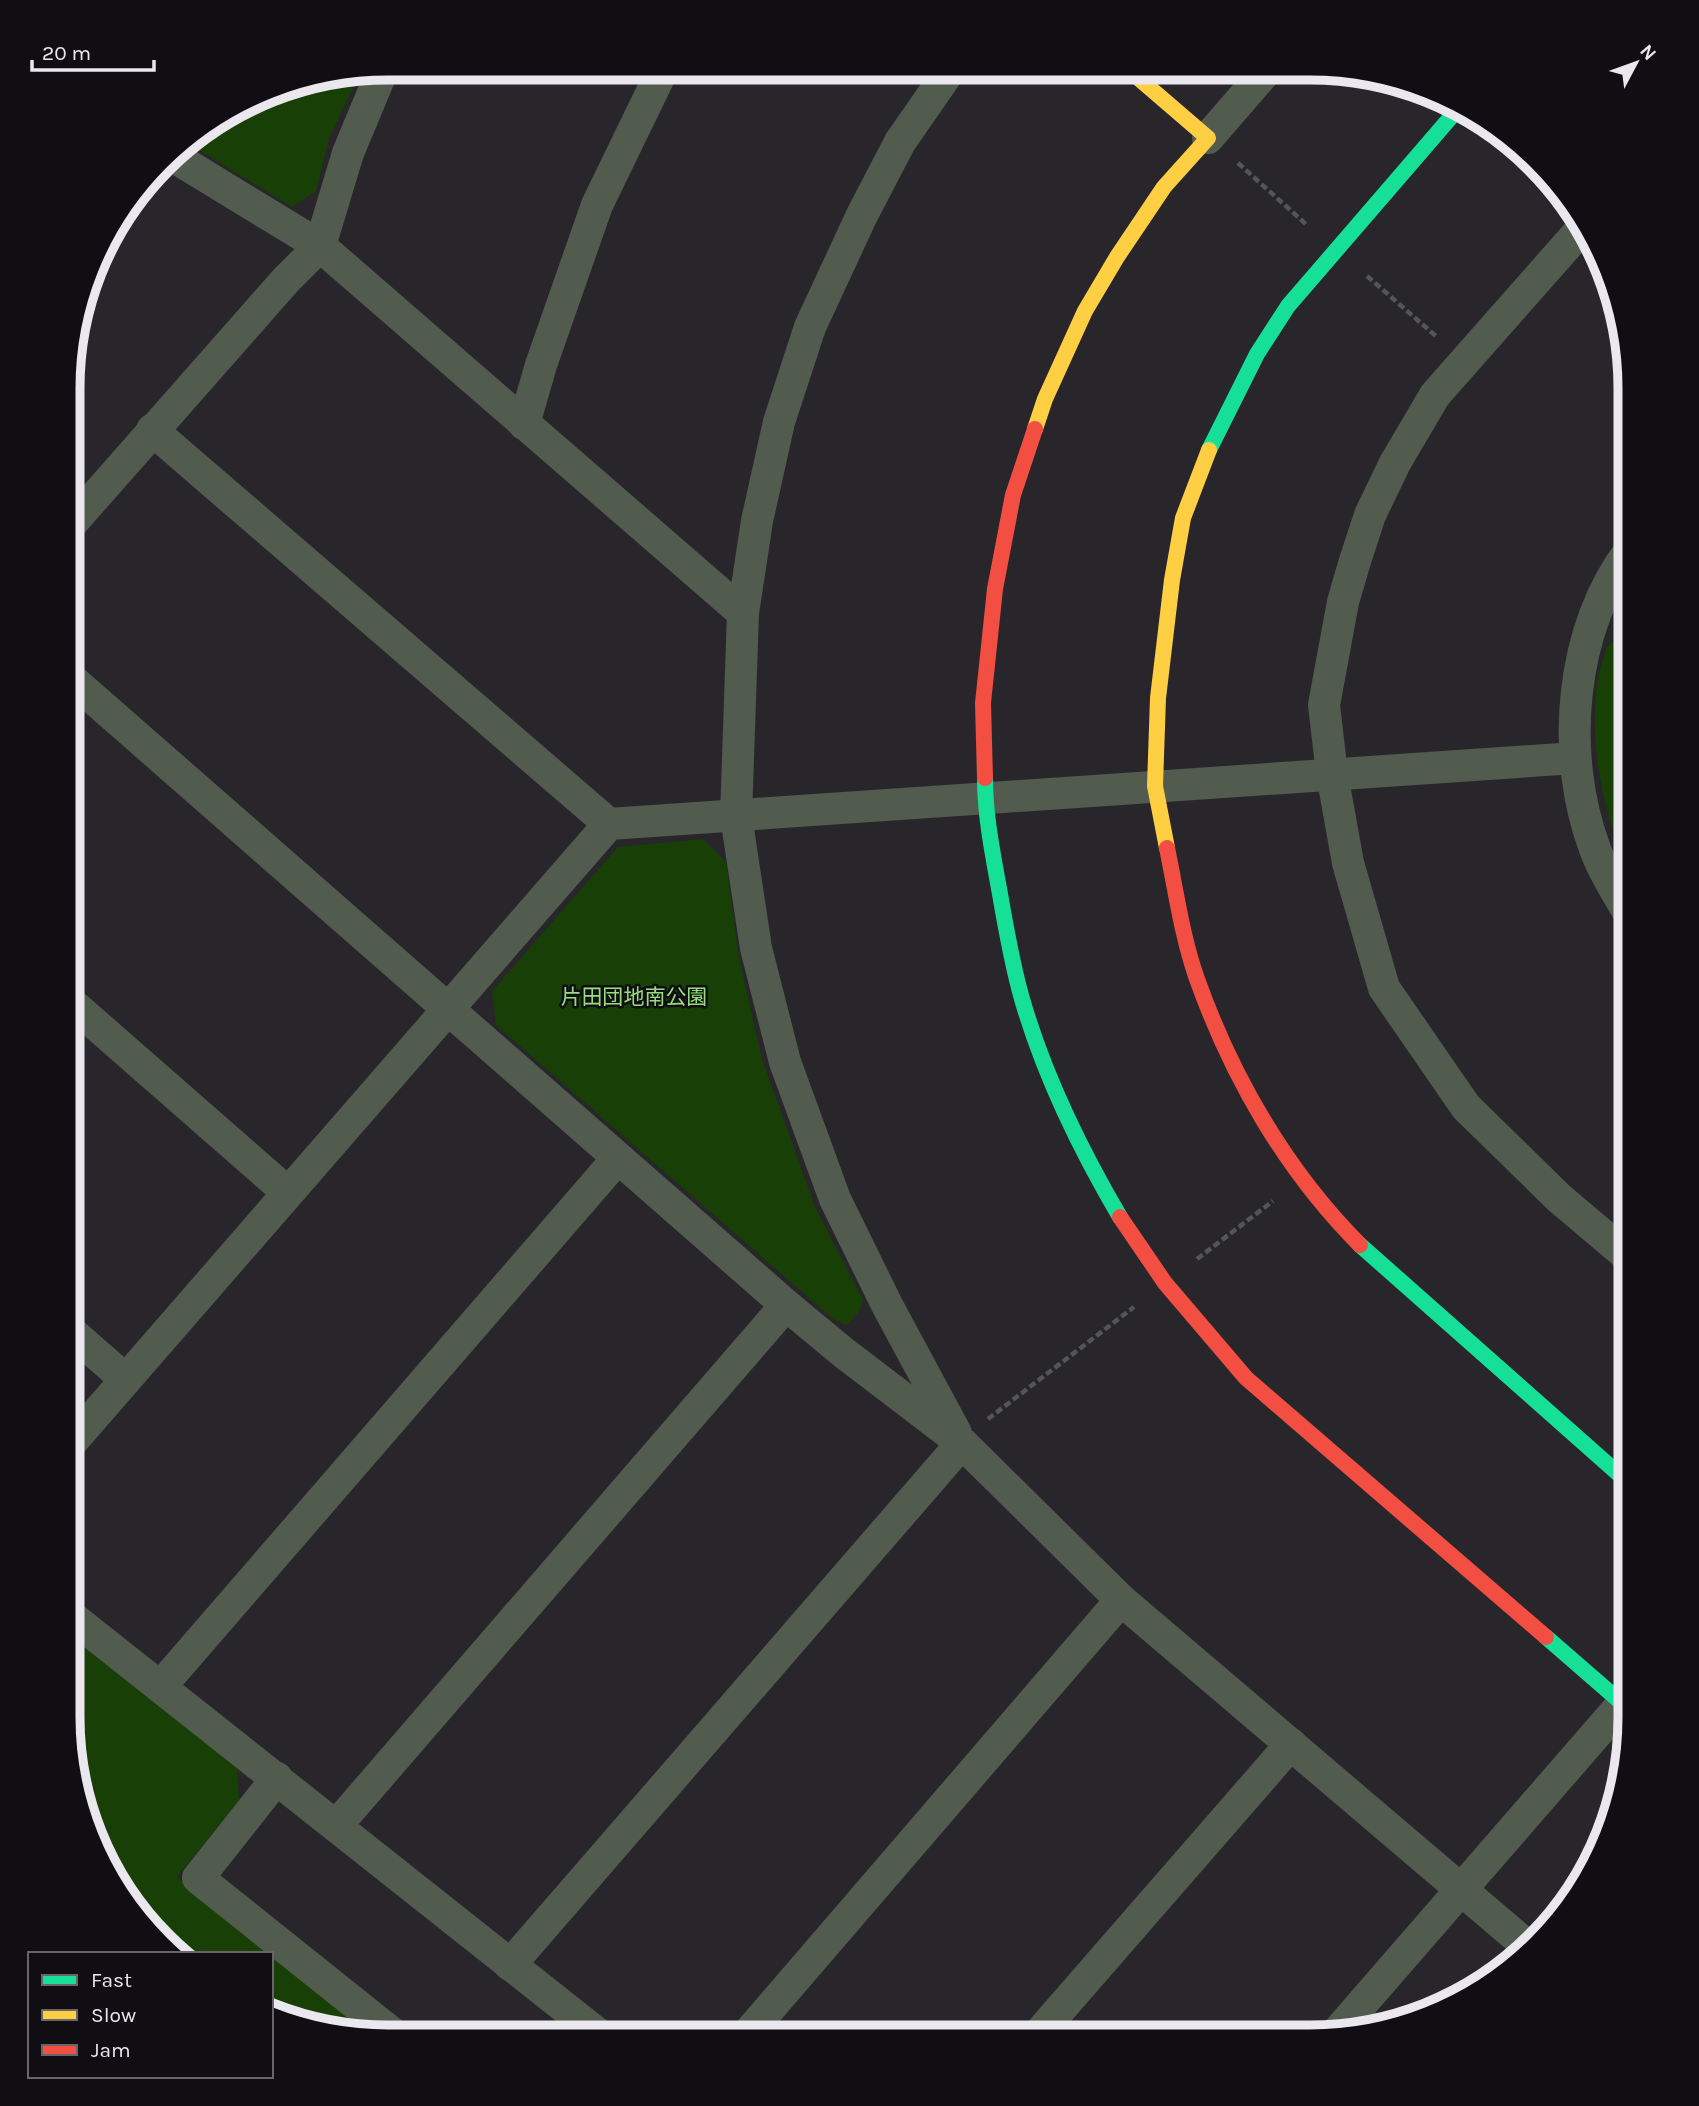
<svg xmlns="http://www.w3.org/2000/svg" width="1699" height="2106" font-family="Karla,'Noto Sans JP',sans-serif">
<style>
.green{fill:#184006}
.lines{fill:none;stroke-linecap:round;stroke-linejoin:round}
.path{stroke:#525851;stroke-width:4.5;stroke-dasharray:7 3.5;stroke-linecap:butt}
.street{stroke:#515b4e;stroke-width:32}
.fast{stroke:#16e098;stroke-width:16}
.slow{stroke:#ffcf43;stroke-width:16}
.jam{stroke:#f24e42;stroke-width:16}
.labels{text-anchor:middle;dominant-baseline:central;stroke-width:5;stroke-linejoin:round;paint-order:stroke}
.park-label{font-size:21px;fill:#94de7b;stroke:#100e12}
.rim{fill:none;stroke:#eae7ee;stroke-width:9}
</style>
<rect width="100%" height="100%" fill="#28262b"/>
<g class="green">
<path d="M360 73 329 138 316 191 292 207 186 142 285 85Z"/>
<path d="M1631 632 1630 876C1604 815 1589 750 1597 684 1599 671 1604 659 1607 646Z"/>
<path d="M703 839 726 862 739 958 762 1059 815 1207 863 1300 860 1311 846 1325 833 1319 496 1025 492 991 618 847Z"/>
<path d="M68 1635 237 1767 239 1800 177 1877 377 2037H367L286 2021 271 2014V1954H182L111 1877 79 1801 68 1718Z"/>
</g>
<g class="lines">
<g class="path">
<path d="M1238 163 1307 225"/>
<path d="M1367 276 1437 337"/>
<path d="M1197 1259 1273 1201"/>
<path d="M988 1419 1134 1307"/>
</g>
<g class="street">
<path d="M950 70 900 142 862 215 810 327 779 422 757 521 743 613 736 816 756 948 785 1062 835 1199 887 1305 956 1433"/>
<path d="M1208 138 1266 71"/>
<path d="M171 155 320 246 743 613"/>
<path d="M1585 225 1435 395 1395 463 1370 515 1354 564 1343 602 1324 705 1332 774 1348 863 1384 988 1466 1107 1559 1198 1630 1258"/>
<path d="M524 424 541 365 597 205 663 69"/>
<path d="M152 430 609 824"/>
<path d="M71 524 286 280 320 246 348 153 383 69"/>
<path d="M70 678 786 1305 844 1353 962 1443 1121 1600 1525 1944"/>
<path d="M1630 915C1618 894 1603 872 1595 849 1560 755 1569 631 1631 549"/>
<path d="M70 1002 287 1192"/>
<path d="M69 1330 125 1379"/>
<path d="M69 1445 609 824 1575 758"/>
<path d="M68 1614 602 2037"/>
<path d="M161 1686 618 1158"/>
<path d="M277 1778 198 1878 397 2037"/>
<path d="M336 1826 786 1305"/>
<path d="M510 1965 962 1443"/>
<path d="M745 2037 1121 1600"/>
<path d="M1036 2037 1291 1744"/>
<path d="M1333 2037 1630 1695"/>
</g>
<g class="fast">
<path d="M1209 450 1257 354 1288 306 1457 110"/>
<path d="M985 778C985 817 993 855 1000 894 1006 929 1012 964 1022 999 1044 1075 1080 1149 1120 1217"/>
<path d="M1360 1245 1630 1484"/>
<path d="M1546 1637 1630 1710"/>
</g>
<g class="slow">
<path d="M1035 429 1045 399 1085 311 1117 257 1164 187 1208 138 1129 70"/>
<path d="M1167 848 1155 786 1158 698 1172 580 1183 518 1209 450"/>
</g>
<g class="jam">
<path d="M985 778 983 703 995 589 1013 495 1035 429"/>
<path d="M1167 848C1176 891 1182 937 1197 979 1232 1077 1286 1171 1360 1245"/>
<path d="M1120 1217 1165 1283 1246 1378 1546 1637"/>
</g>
</g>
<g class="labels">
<g class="park-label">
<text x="634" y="997">片田団地南公園</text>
</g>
</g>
<path d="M0 0H1699V2106H0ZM388 80H1310A308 308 0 0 1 1618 388V1717A308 308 0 0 1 1310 2025H388A308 308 0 0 1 80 1717V388A308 308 0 0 1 388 80Z" fill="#100e12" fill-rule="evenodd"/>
<path class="rim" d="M388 80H1310A308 308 0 0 1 1618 388V1717A308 308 0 0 1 1310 2025H388A308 308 0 0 1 80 1717V388A308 308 0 0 1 388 80Z"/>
<rect x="28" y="1952" width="245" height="126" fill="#100e12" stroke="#67656a" stroke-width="2"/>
<rect x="42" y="1975" width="35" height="10" fill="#16e098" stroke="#67656a" stroke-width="2"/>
<text x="91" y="1987" font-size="21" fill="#eae7ee">Fast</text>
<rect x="42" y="2010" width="35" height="10" fill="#ffcf43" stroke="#67656a" stroke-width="2"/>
<text x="91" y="2022" font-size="21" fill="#eae7ee">Slow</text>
<rect x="42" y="2045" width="35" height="10" fill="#f24e42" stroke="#67656a" stroke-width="2"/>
<text x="91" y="2057" font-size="21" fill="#eae7ee">Jam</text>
<g transform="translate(1636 63) rotate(49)" stroke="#100e12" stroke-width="5" paint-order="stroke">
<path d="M0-5L12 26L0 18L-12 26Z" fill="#eae7ee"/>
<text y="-10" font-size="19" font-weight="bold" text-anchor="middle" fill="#eae7ee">N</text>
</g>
<path d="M32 60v10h122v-10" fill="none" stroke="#eae7ee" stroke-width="3.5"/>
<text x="42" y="60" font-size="21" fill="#eae7ee" stroke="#100e12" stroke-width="5" paint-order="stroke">20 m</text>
</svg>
